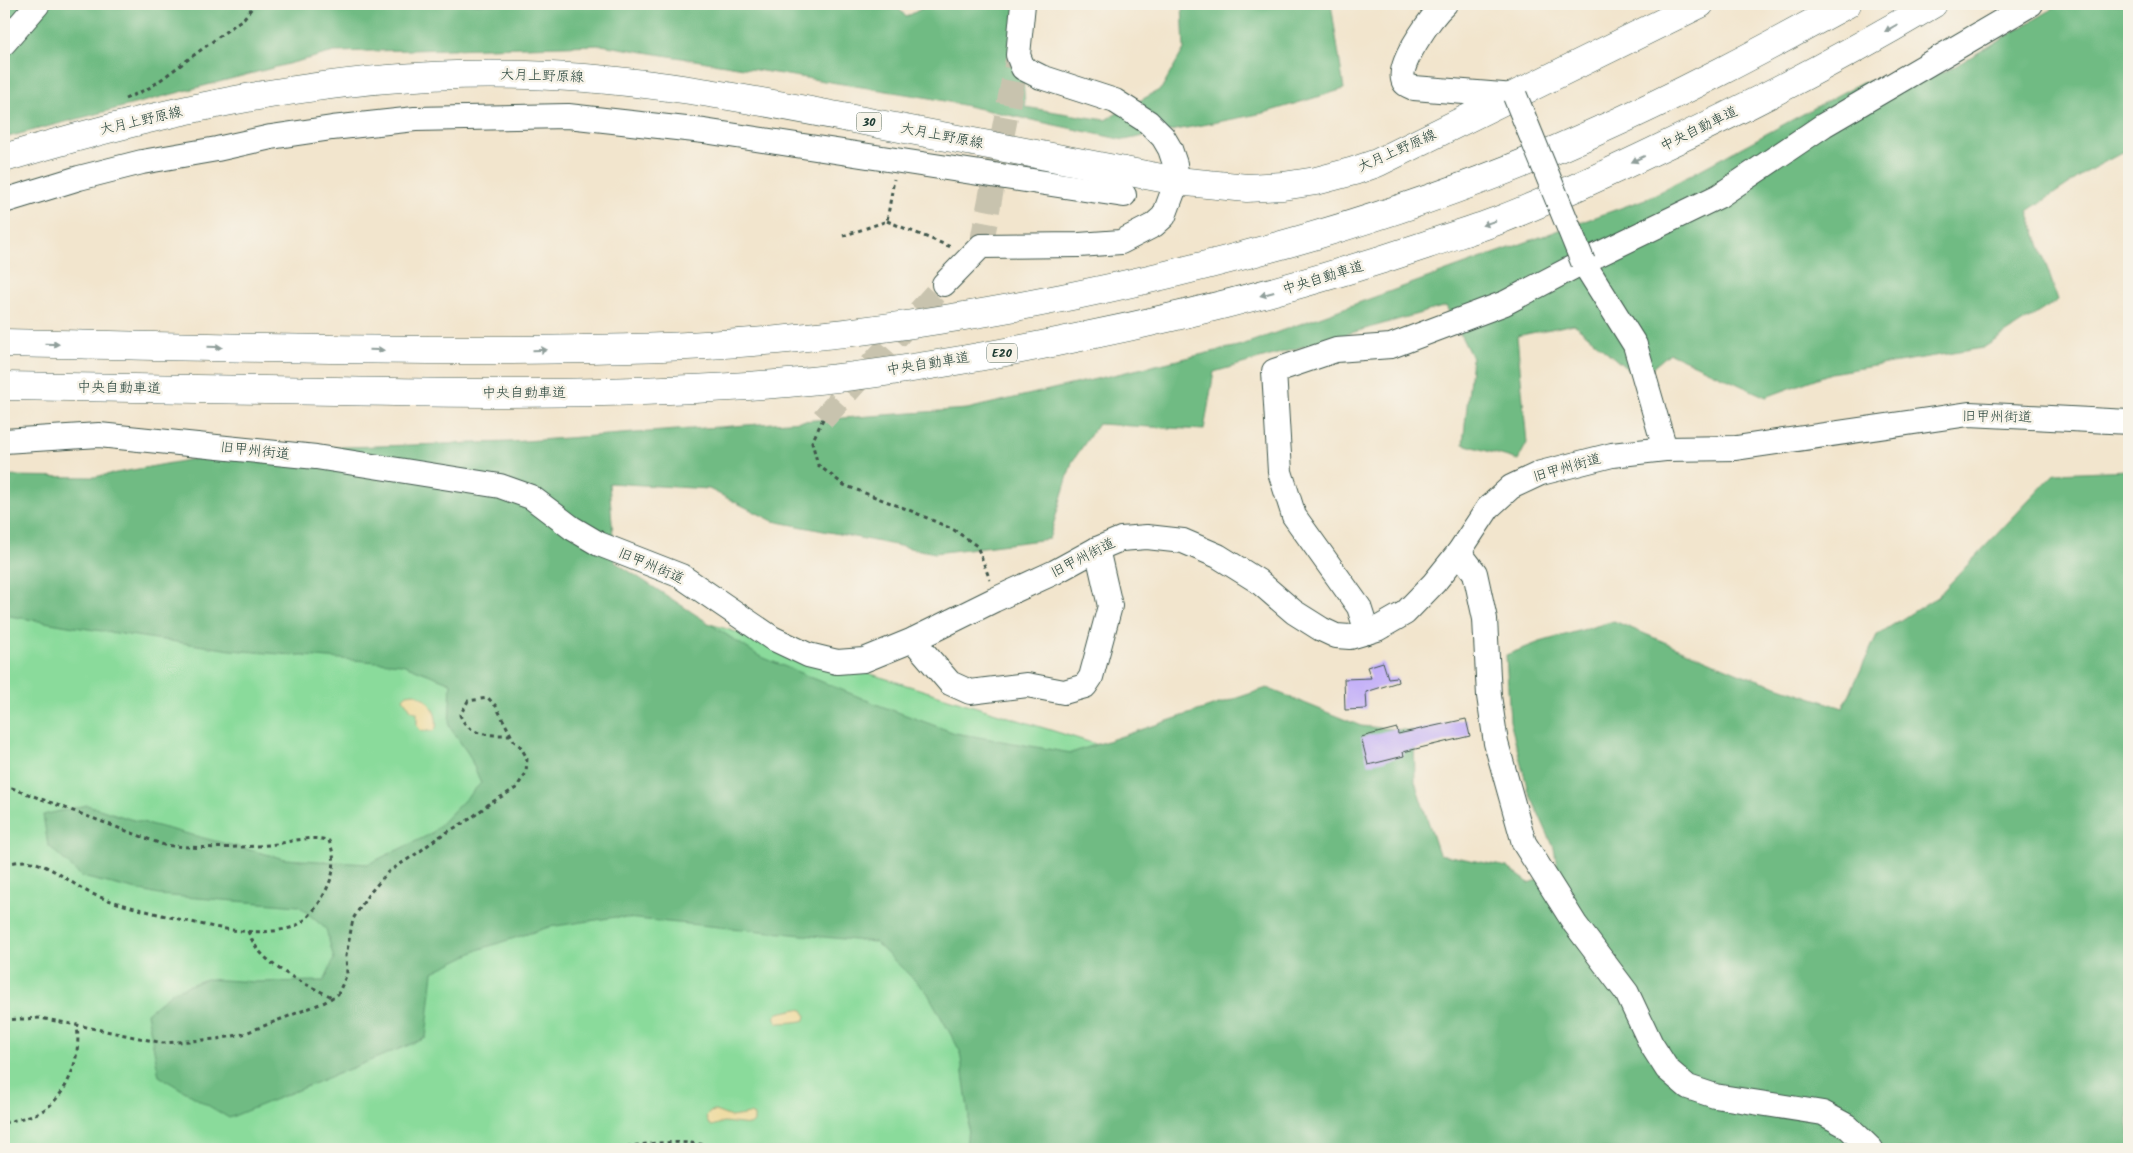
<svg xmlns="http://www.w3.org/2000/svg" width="2133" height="1153" font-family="Kalam,'Klee One',sans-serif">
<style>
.green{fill:#8adb9b;stroke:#548c68}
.forest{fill:#6fbb83;stroke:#477c5c}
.sand{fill:#eeda9e;stroke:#868c69}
.building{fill:#c4b1f8}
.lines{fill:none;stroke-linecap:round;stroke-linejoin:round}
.minor-tunnel{stroke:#c8c3ae;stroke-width:24;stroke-dasharray:24 12;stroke-linecap:butt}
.minor-casing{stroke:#3f564b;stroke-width:26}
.major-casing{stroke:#3f564b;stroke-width:29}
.highway-casing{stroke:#3f564b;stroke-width:29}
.path{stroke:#3f564b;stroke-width:3;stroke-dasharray:4 4;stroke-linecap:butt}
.minor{stroke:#fff;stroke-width:24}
.major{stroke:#fff;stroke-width:28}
.highway{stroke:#fff;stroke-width:28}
.minor-bridge-casing{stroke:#3f564b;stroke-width:26;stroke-linecap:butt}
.minor-bridge{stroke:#fff;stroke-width:24}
.oneway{fill:#8f9e9a}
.labels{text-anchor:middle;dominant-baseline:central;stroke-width:5;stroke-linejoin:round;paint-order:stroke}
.shield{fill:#f7f3e8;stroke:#60746a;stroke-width:1}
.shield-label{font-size:12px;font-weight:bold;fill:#1f3d34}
.street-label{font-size:14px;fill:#1f3d34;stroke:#f7f3e8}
</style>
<rect width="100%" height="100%" fill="#f7f3e8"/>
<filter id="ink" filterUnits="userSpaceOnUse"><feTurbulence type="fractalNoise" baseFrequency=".02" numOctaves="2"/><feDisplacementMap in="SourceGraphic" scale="10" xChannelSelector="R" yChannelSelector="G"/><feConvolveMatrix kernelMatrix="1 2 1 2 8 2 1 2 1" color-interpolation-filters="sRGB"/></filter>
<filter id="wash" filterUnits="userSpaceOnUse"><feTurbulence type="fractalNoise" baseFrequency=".0096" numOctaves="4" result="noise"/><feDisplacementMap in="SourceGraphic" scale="20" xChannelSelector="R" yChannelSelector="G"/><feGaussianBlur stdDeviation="1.12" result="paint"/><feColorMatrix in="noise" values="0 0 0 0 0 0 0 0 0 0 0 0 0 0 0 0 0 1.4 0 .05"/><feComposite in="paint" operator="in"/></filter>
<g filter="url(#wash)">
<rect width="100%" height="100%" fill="#f2e5cd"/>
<path class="green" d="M4 506 335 507 1259 795 1188 1149H4Z"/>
<g class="forest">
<path d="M4 4H895L906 17 930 4H1015L1018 7 1025 107 1105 120 1161 89 1184 49 1182 4H1331L1344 89 1264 113 1124 140 930 98 601 45 334 52 4 138Z"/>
<path d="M2061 4H2129V149L2088 171 2028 211 2058 300 1983 348 1831 373 1766 397 1670 353 1639 379 1574 324 1517 336 1527 443 1518 460 1463 444 1472 358 1446 306 1214 372 1204 430 1098 424 1072 462 1049 539 935 553 773 521 709 489 609 483 615 562 759 656 881 706 955 733 1071 753 1267 688 1361 726 1414 731 1415 782 1439 854 1507 867 1529 883 1558 873 1554 848 1528 790 1510 721 1506 655 1540 642 1614 621 1741 674 1843 708 1877 635 1938 596 2055 473 2129 470V1149H966L969 1117 960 1051 927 992 875 942 616 917 549 927 480 949 433 972 426 1038 229 1118 159 1076 147 1013 174 991 206 979 256 982 324 981 334 959 326 929 299 906 159 895 82 877 48 845 43 815 87 805 130 819 285 859 368 864 431 834 481 783 469 755 449 726 451 683 402 664 231 650 68 626 4 615V476L94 477 243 450 511 442 967 409 1242 345 1648 198 1862 82 1945 72Z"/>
</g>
<g class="sand">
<path d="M414 693C427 698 439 712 436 728L433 731H421L417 726V713L411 710 403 698 407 694Z"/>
<path d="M797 1009 803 1010 806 1015 805 1020C802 1022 782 1023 778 1023L774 1017 778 1013Z"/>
<path d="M715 1111 731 1117 750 1114 754 1116V1122L750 1125 724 1122 712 1126 708 1123 706 1117 710 1112Z"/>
</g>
<g id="blocks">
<g class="building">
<path d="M1383 662 1388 678 1397 677 1398 682 1366 692 1367 709 1345 710 1344 679 1371 678 1367 667Z"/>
<path d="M1466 719 1470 736 1403 752 1404 756 1368 765 1361 737 1397 728 1398 734Z"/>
</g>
</g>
</g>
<g filter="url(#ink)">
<use href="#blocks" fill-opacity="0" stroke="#3f564b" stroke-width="1"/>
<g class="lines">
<g class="minor-tunnel">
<path d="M981 246 1018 55"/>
<path d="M823 419 944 284"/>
</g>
<g class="minor-casing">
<g id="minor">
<path d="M1445 4C1433 15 1398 62 1403 79 1404 85 1409 86 1414 88L1515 96"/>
<path d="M4 43 38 4"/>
<path d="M4 201 79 178 142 162 217 149 271 137 332 128 415 119 568 116 704 131 1124 195"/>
<path d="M1583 262 1635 345 1665 449"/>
<path d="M944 284 981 246 1079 245 1121 242 1154 225 1164 216 1177 181 1175 164 1170 149 1163 137 1148 122 1115 101 1041 77 1023 68 1018 55 1023 4"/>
<path d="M4 441 99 435 316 457 500 486 531 497 572 528 599 544 681 576 772 638 808 655 837 662 864 660 913 640 994 600 1055 572 1097 549 1121 539 1147 537 1183 541 1218 556 1258 581 1294 612 1321 629 1336 636 1350 637 1377 629 1405 613 1434 583 1459 552 1488 508 1511 487 1541 473 1612 455 1665 449 1736 448 1969 414 2129 422"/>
<path d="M1459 552 1475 573 1485 619 1489 696 1496 743 1524 843 1575 924 1627 993 1651 1044 1667 1069 1688 1087 1715 1096 1823 1113 1847 1126 1871 1149"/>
<path d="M1367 632 1359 607 1294 516 1280 472 1274 371 1336 350 1391 346 1505 303 1583 262 1719 196 1824 125 2031 4"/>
<path d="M913 640 950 683 970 692 1027 685 1064 692 1085 686 1091 677 1110 606 1097 549"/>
</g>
</g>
<g class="major-casing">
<path id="major" d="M4 158C174 107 349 69 527 75 638 78 745 98 853 119 961 139 1069 161 1177 181L1247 188 1283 186 1316 181 1354 171 1377 163 1700 4"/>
</g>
<g class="highway-casing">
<g id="highway">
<path d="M4 343C173 346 342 351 511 350 603 349 696 348 788 339 966 322 1141 286 1313 236 1407 208 1501 175 1591 134 1679 95 1763 50 1847 4"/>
<path d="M4 386C114 388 225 389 336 391 486 394 637 395 788 383 884 375 981 358 1076 338 1194 314 1311 284 1426 245 1451 236 1477 229 1502 219 1555 198 1606 174 1658 149 1752 105 1844 57 1933 4"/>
</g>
</g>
<g class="path">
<path d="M125 99 151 87 244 18 255 4"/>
<path d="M887 221 951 247"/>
<path d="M843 236 887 221 894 179"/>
<path d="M823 419 812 442 818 465 844 485 909 510 954 530 977 546 990 580"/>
<path d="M4 785 164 845C199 849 234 848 269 845 288 843 311 834 329 841 338 863 333 878 322 898 315 910 304 924 290 928 250 938 209 926 170 917 146 911 121 905 97 896 73 887 53 864 26 861 19 861 11 863 4 864"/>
<path d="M248 931C260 966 302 982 332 997"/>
<path d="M4 1020 40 1018 77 1025"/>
<path d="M4 1123C17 1119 37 1116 48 1107 71 1088 81 1054 77 1025L163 1043 217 1039 243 1034 325 1002 338 994 347 974 346 956 353 919 368 895 388 872 419 852 437 838 470 819 489 804 516 788 526 773 527 758 520 746 514 741 496 706 488 698 468 701 460 715C469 737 489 735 510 735"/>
<path d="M611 1149C649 1143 686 1138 723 1149"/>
</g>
<use href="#minor" class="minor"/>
<use href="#major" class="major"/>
<use href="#highway" class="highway"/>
<g class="minor-bridge-casing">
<path id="minor-bridge" d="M1515 96 1583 262"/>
</g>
<use href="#minor-bridge" class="minor-bridge"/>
</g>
<defs><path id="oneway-solid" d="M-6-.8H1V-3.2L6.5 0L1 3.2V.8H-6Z" transform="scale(1.25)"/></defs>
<g class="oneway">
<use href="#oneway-solid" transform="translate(1891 28) rotate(150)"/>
<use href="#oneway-solid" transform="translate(1638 159) rotate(155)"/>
<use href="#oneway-solid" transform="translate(1489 223) rotate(161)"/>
<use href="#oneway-solid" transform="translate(1267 294) rotate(165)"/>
<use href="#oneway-solid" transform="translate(52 344) rotate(1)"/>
<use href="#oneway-solid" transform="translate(215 347) rotate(1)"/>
<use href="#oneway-solid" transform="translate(377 350) rotate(1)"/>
<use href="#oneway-solid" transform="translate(540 350) rotate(-1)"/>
</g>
</g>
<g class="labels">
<g class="shield">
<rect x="856.5" y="112.5" width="25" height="19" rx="4"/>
<rect x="987" y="343.5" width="30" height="19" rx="4"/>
</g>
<g class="shield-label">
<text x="869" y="122">30</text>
<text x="1002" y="353">E20</text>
</g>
<g class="street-label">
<text transform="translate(542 76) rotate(2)">大月上野原線</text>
<text transform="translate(141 121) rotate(-13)">大月上野原線</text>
<text transform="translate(1699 129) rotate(-26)">中央自動車道</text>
<text transform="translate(942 136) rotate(11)">大月上野原線</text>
<text transform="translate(1397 151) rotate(-24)">大月上野原線</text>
<text transform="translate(1323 278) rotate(-17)">中央自動車道</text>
<text transform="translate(928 364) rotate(-9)">中央自動車道</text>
<text transform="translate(119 388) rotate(1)">中央自動車道</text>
<text x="524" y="393">中央自動車道</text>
<text transform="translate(1997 417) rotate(1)">旧甲州街道</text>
<text transform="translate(255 451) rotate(6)">旧甲州街道</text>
<text transform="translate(1567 468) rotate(-16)">旧甲州街道</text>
<text transform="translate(1083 558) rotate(-27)">旧甲州街道</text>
<text transform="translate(651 566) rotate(23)">旧甲州街道</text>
</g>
</g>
<rect width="2133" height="1153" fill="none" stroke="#f7f3e8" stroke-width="20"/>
</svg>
